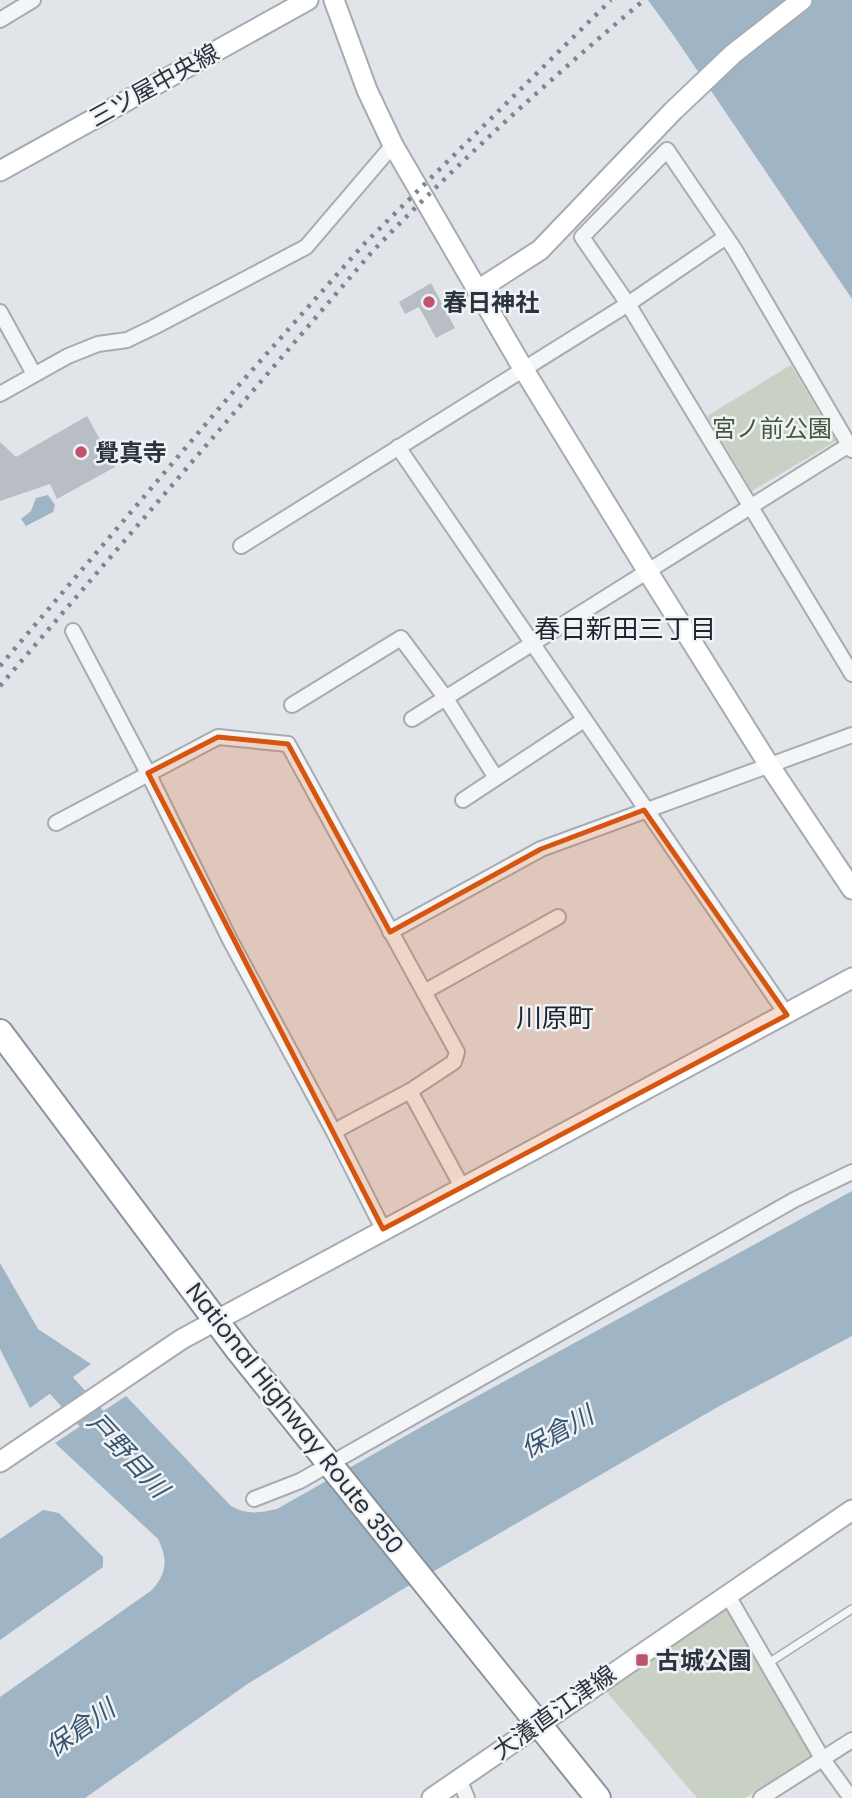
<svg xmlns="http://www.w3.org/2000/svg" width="852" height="1798" font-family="Poppins,'Noto Sans JP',sans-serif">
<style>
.green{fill:#c8d1c3}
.water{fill:#9fb5c5}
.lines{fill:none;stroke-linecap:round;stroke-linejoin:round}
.river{stroke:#9fb5c5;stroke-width:28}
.building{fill:#b9bec5}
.lane-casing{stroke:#a7acb2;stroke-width:10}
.street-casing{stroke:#a7acb2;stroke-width:18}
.secondary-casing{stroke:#a7acb2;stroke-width:23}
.highway-casing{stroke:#8a939d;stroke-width:28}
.lane{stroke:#f3f5f7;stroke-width:7}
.street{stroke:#f3f5f7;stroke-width:14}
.secondary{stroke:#fff;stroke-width:19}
.highway{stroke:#fff;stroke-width:24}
.rail{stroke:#7c8690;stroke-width:4.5;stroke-dasharray:3.5 7;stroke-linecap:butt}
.marked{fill:#d55511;fill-opacity:0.2;stroke:#d55511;stroke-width:5;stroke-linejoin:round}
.poi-dot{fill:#c1526d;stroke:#f0f3f6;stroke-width:2.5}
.labels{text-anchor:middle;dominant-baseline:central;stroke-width:5;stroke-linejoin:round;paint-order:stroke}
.street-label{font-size:24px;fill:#2b343e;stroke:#f0f3f6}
.poi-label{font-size:24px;font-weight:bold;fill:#2b343e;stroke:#f0f3f6;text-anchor:start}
.park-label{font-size:24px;fill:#425939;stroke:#f0f3f6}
.neighbourhood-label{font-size:26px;fill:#1d252f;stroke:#f0f3f6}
.water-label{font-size:26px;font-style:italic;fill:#39566e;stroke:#f0f3f6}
</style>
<rect width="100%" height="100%" fill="#e1e4e8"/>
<g class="green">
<path d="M791 365 836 441 752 491 707 416Z"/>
<path d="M726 1608 813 1754 811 1758 745 1798H697L606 1691Z"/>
</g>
<g class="water">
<path d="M648 0H852V299L674 36Z"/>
<path d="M48 495 55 505 53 512 26 526 21 519 31 511 36 498Z"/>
<path d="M852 1191V1336L723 1404 403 1589 249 1683 85 1798H0V1697L152 1590C167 1573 168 1559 158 1539L55 1443 126 1396 231 1506C247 1515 260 1513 277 1509L430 1422Z"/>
<path d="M0 1263 38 1329 91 1364 30 1408 0 1349Z"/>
<path d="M43 1510 59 1513 103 1557V1567L0 1640V1539Z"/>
</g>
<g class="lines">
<path class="river" d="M0 1303 33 1354 117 1447"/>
</g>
<g class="building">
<path d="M431 283 455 328 436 338 419 307 405 314 399 302Z"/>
<path d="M87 416 115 467 57 499 50 484 0 501V442L16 457Z"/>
</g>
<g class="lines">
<g class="lane-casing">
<path id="lane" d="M767 1664 852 1609"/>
</g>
<g class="street-casing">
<g id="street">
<path d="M0 20 33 0"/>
<path d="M0 312 34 374"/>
<path d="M0 394 68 356 98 344 127 340 154 327 306 247 393 145"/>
<path d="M398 447 787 1015"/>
<path d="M852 450 735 250 667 150 582 237 628 304 852 674"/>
<path d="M241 546 628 304 726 237"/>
<path d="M73 631 148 773 230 940 334 1132"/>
<path d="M292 705 401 638 445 697 496 778"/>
<path d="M412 719 849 445"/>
<path d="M463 800 584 720"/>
<path d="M56 823 218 737 288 744 457 1052 454 1062 410 1091"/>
<path d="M390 932 541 849 852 735"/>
<path d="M424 992 558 917"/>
<path d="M383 1229 334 1132 344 1126 410 1091 462 1187"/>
<path d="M254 1499 300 1481 794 1200 852 1172"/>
<path d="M727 1594 822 1758 851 1798"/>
<path d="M459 1779 467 1798"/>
<path d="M761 1798 852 1740"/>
</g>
</g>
<g class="secondary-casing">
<g id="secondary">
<path d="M334 0 367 90 393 145 524 370 648 572 769 765 852 889"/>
<path d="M0 171 308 0"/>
<path d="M478 290 540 250 673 111 733 54 802 0"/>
<path d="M0 1462 182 1339 852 978"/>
<path d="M432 1798 852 1510"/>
</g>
</g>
<g class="highway-casing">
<path id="highway" d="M0 1032 238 1350 598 1798"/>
</g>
<use href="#lane" class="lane"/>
<use href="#street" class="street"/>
<use href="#secondary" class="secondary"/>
<use href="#highway" class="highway"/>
<g class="rail">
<path d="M0 666 239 385 364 244 611 0"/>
<path d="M0 686 371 253C457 163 549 80 644 0"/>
</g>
</g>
<path class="marked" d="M218 737 288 744 390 932 541 849 644 810 787 1015 383 1229 148 773Z"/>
<g class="poi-dot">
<circle cx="429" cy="302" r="7"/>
<circle cx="81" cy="452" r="7"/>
<rect x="635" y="1653" width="14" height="14" rx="3.5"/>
</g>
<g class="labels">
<g class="street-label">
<text transform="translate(154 85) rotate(-29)">三ツ屋中央線</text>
<text transform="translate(295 1418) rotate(52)">National Highway Route 350</text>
<text transform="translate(554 1712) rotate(-35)">大瀁直江津線</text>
</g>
<g class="poi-label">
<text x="443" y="302">春日神社</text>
<text x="95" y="452">覺真寺</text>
<text x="656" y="1660">古城公園</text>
</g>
<g class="park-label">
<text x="772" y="428">宮ノ前公園</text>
</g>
<g class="neighbourhood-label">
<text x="625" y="629">春日新田三丁目</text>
<text x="555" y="1018">川原町</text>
</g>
<g class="water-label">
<text transform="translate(557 1432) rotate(-29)">保倉川</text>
<text transform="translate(128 1455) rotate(47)">戸野目川</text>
<text transform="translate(80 1728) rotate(-35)">保倉川</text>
</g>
</g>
</svg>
